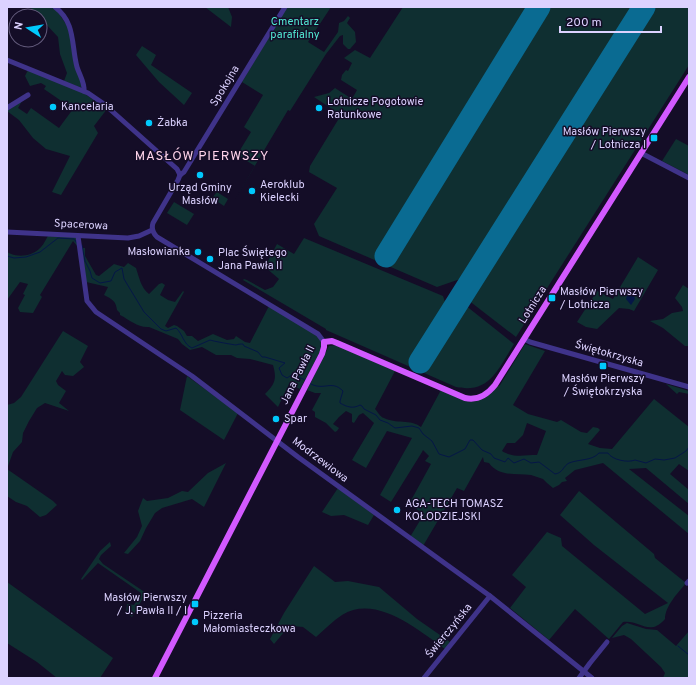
<svg xmlns="http://www.w3.org/2000/svg" width="696" height="685" font-family="Overpass,sans-serif">
<style>
.green{fill:#0f2f31;fill-rule:evenodd}
.water{fill:#051647}
.lines{fill:none;stroke-linecap:round;stroke-linejoin:round}
.stream{stroke:#051647;stroke-width:1}
.runway{stroke:#0a6b92;stroke-width:23}
.minor{stroke:#3f338a;stroke-width:5}
.major{stroke:#d259ff;stroke-width:6}
.poi-dot{fill:#00c9fd;stroke:#140d27;stroke-width:1.5}
.labels{text-anchor:middle;dominant-baseline:central;stroke-width:3;stroke-linejoin:round;paint-order:stroke}
.park-label{font-size:11px;fill:#52ebd5;stroke:#140d27}
.street-label{font-size:11px;fill:#dcd2ff;stroke:#140d27}
.poi-label{font-size:11px;fill:#dcd2ff;stroke:#140d27;text-anchor:start}
.quarter-label{font-size:13px;letter-spacing:1px;fill:#ffd4eb;stroke:#140d27}
</style>
<rect width="100%" height="100%" fill="#140d27"/>
<g class="green">
<path d="M30 7H52L58 12 69 29 82 88 64 81 67 73 60 54 58 37Z"/>
<path d="M205 7H228L232 17 231 27Z"/>
<path d="M287 7H331L308 42 324 52 338 32 339 23 344 21 348 16 350 18 347 23 355 32 356 42 350 49H348L343 44V35L340 36 326 54 290 111 288 110 234 201 255 166 237 155 251 132 244 127 263 95 242 82Z"/>
<path d="M403 7H634L463 278 437 287 319 236 314 224 337 188 309 172 310 166 341 115 314 97 329 93 335 88 352 99 357 90 341 80 342 75 346 70 348 71 352 63 344 58 355 50 370 58Z"/>
<path d="M653 7H689V65L516 337 468 300Z"/>
<path d="M142 46 156 55 151 65 192 93 184 105 159 82 136 55Z"/>
<path d="M28 70 82 92 107 109 94 126 98 133 61 195 52 192 70 156 46 149 33 138 19 120 7 111 22 101 18 108 27 114 31 108 59 128 73 109 44 89 46 86 41 83 30 86 25 76Z"/>
<path d="M676 139 689 146V175L662 161Z"/>
<path d="M217 192 228 199 224 206 212 198Z"/>
<path d="M174 202 194 214 187 225 167 213Z"/>
<path d="M48 236 76 237 78 247 73 241 40 295 42 297 33 313 20 312 18 308 25 295 23 294 28 284 20 282 7 300V252C16 258 33 257 41 247 44 244 46 239 48 236Z"/>
<path d="M304 238 443 296 446 305H465L514 344C498 369 490 394 456 387L326 330V329L243 280 244 279 247 280 265 290 273 287 279 279 265 267 277 244 294 254Z"/>
<path d="M81 248H85V256L96 275 99 276 114 264 124 267 128 263 136 268C139 277 141 288 149 294L159 284 162 283 165 285 160 295 168 300 175 302 183 291 184 292 165 326 168 328 174 325 177 326 184 331 187 336H192L198 341 213 334 227 340 234 339 236 336 245 342 250 343 269 306 316 335 322 342 320 352 300 389 289 384 278 407 265 394C275 384 277 379 273 365L250 359 237 358 231 355H216L202 347 190 350 182 344 178 339 149 327C138 328 130 320 120 315V313L117 310C116 301 112 299 104 295L108 287 86 282Z"/>
<path d="M638 257 658 270 634 311 629 309 619 308 597 329 586 327 577 322 597 291 613 299Z"/>
<path d="M683 285 689 289V346H685L663 328 650 321 663 319 672 313 683 311 682 307 675 298Z"/>
<path d="M63 331 88 346 80 362 84 367 73 376 65 375 62 371 56 381 58 385 66 391 59 403 69 411 45 403 37 408 29 421 23 433 22 442 13 452 7 469 53 501 57 505 46 515 40 517 27 506 16 502 7 496V405L14 403 21 397Z"/>
<path d="M525 344 545 351 513 405 528 414 557 422 561 420 581 432 587 433 593 427 598 428 600 430 588 444 600 448 612 449 654 399 689 427V471L679 464 670 474 689 490V504L646 468 629 469 689 516V534L603 463 575 470 565 478 567 481 562 482 559 485 553 488 547 483 543 479C539 478 535 476 531 475 515 473 499 477 489 463L484 462 483 457 464 491 457 488 423 546 410 537 424 514 409 504 431 464 425 461 429 456 423 450 422 452 391 502 380 495 412 438 387 431 366 468 352 460 374 423 363 413 359 415 354 423 352 422V414L346 411 339 417 333 424 339 428 337 431 335 432 326 423 315 417V412L312 410 321 393H315L307 390 329 346 336 345 395 371 375 409C378 412 380 417 384 418 395 424 411 419 421 427L441 390 466 401 493 390 500 385ZM527 423 546 431 537 455C524 455 513 458 502 451L507 443H515L523 435Z"/>
<path d="M187 376 238 413 224 440 180 410Z"/>
<path d="M666 384 689 391V394L679 392 677 394Z"/>
<path d="M226 463 204 507 192 499 162 508 155 513 146 528 140 541 128 554 124 553 137 537 142 526 138 511 143 498 147 501 168 498 182 491 188 492 208 473Z"/>
<path d="M338 488 374 515 368 525 344 515 331 516 322 512Z"/>
<path d="M579 491 654 554 655 558 686 583C678 593 665 606 665 619 649 637 641 620 623 622L609 639 575 609 549 640 510 608 526 587 512 575 547 532 561 538 562 546 645 614 668 603 594 545 560 515Z"/>
<path d="M110 542 111 546 101 555 99 559 103 564 146 593 132 617 126 612 127 604 134 605 141 593 98 563 82 580 81 579 100 551Z"/>
<path d="M314 566 335 582 348 581 379 587 417 619 450 642 445 649C418 630 376 594 342 615 333 621 325 629 316 637L303 627 293 626 285 631 274 644 270 639 284 613Z"/>
<path d="M7 582 113 658 100 678H57L37 662 7 643Z"/>
<path d="M627 623 646 629 657 630 676 646 689 631V678H663L665 673 661 667 631 639 624 635 612 638 622 626Z"/>
</g>
<path class="water" d="M629 290 634 296 635 299 631 305 626 299Z"/>
<g class="lines">
<g class="stream">
<path d="M82 245 85 261 90 271 92 278 100 283 111 281 115 272 122 268 124 279 144 312 161 329 166 331 176 328C183 334 183 344 192 348L210 340C212 341 235 345 236 345 239 344 241 344 243 344L244 346 258 352 262 357H265L285 363 279 368 282 375 287 378 293 374 305 380"/>
<path d="M7 256 14 258 26 257 40 252 58 238 74 239 77 243"/>
<path d="M309 383C324 392 331 379 343 391L340 401V403C347 407 353 409 360 405L362 406 364 409 376 415 380 420 388 423 395 428 412 426 419 428 423 434 432 441 439 454 449 457 465 449 470 440H473L482 450 491 454 494 458 505 462 508 458 514 463 524 459 531 463 539 462 555 474C563 473 563 466 569 463 579 459 592 461 599 453H608C612 460 628 463 635 460L646 463 655 459 664 460 675 458 686 451 689 447"/>
<path d="M678 646 689 655"/>
</g>
<g class="runway">
<path d="M386 256 539 7"/>
<path d="M420 362 644 7"/>
</g>
<g class="minor">
<path d="M55 7C76 23 71 45 77 67 79 74 85 83 84 91"/>
<path d="M7 60 88 93 104 104 177 169 180 175"/>
<path d="M7 108 28 95"/>
<path d="M641 153 689 178"/>
<path d="M180 175 178 180 153 223C151 229 153 233 157 237L318 334 324 342"/>
<path d="M180 175 184 172 285 7"/>
<path d="M7 232 128 238 139 236 152 230"/>
<path d="M78 236 87 301 96 312 192 376 298 457 490 596 592 678"/>
<path d="M524 339 530 342 689 387"/>
<path d="M687 583 689 581"/>
<path d="M424 678 490 596"/>
<path d="M579 678 590 663 607 642"/>
</g>
<path class="major" d="M155 678 322 354 324 347V342L332 341 337 343 465 398C478 401 487 395 495 385L689 77"/>
</g>
<g class="poi-dot">
<circle cx="53" cy="107" r="4"/>
<circle cx="319" cy="108" r="4"/>
<circle cx="149" cy="123" r="4"/>
<rect x="650" y="134" width="8" height="8" rx="2"/>
<circle cx="200" cy="175" r="4"/>
<circle cx="252" cy="191" r="4"/>
<circle cx="198" cy="252" r="4"/>
<circle cx="210" cy="259" r="4"/>
<rect x="548" y="294" width="8" height="8" rx="2"/>
<rect x="599" y="362" width="8" height="8" rx="2"/>
<circle cx="276" cy="419" r="4"/>
<circle cx="397" cy="510" r="4"/>
<rect x="191" y="600" width="8" height="8" rx="2"/>
<circle cx="195" cy="622" r="4"/>
</g>
<g class="labels">
<g class="park-label">
<text x="295" y="22">Cmentarz<tspan x="295" dy="13">parafialny</tspan></text>
</g>
<g class="street-label">
<text transform="translate(225 86) rotate(-59)">Spokojna</text>
<text transform="translate(81 225) rotate(3)">Spacerowa</text>
<text transform="translate(533 305) rotate(-58)">Lotnicza</text>
<text transform="translate(609 354) rotate(16)">Świętokrzyska</text>
<text transform="translate(298 375) rotate(-64)">Jana Pawła II</text>
<text transform="translate(320 460) rotate(37)">Modrzewiowa</text>
<text transform="translate(449 631) rotate(-51)">Świerczyńska</text>
</g>
<g class="poi-label">
<text x="327" y="102">Lotnicze Pogotowie<tspan x="327" dy="13">Ratunkowe</tspan></text>
<text x="61" y="107">Kancelaria</text>
<text x="157" y="123">Żabka</text>
<text x="646" y="132" text-anchor="end">Masłów Pierwszy<tspan x="646" dy="13">/ Lotnicza I</tspan></text>
<text x="260" y="185">Aeroklub<tspan x="260" dy="13">Kielecki</tspan></text>
<text x="200" y="188" text-anchor="middle">Urząd Gminy<tspan x="200" dy="13">Masłów</tspan></text>
<text x="190" y="252" text-anchor="end">Masłowianka</text>
<text x="218" y="253">Plac Świętego<tspan x="218" dy="13">Jana Pawła II</tspan></text>
<text x="560" y="292">Masłów Pierwszy<tspan x="560" dy="13">/ Lotnicza</tspan></text>
<text x="603" y="379" text-anchor="middle">Masłów Pierwszy<tspan x="603" dy="13">/ Świętokrzyska</tspan></text>
<text x="284" y="419">Spar</text>
<text x="405" y="504">AGA-TECH TOMASZ<tspan x="405" dy="13">KOŁODZIEJSKI</tspan></text>
<text x="187" y="598" text-anchor="end">Masłów Pierwszy<tspan x="187" dy="13">/ J. Pawła II / I</tspan></text>
<text x="203" y="616">Pizzeria<tspan x="203" dy="13">Małomiasteczkowa</tspan></text>
</g>
<g class="quarter-label">
<text x="202" y="157">MASŁÓW PIERWSZY</text>
</g>
</g>
<rect width="696" height="685" fill="none" stroke="#dcd2ff" stroke-width="16"/>
<g transform="translate(28 28) rotate(282)"><circle r="19" fill="#140d27" stroke="#645c7d"/>
<path d="M0-3L7 15L0 10L-7 15Z" fill="#00c9fd"/>
<text y="-6" font-size="11" font-weight="bold" text-anchor="middle" fill="#dcd2ff">N</text>
</g>
<path d="M560 26v6h101v-6" fill="none" stroke="#dcd2ff" stroke-width="2"/>
<text x="566" y="26" font-size="12" fill="#dcd2ff" stroke="#140d27" stroke-width="3" paint-order="stroke">200 m</text>
</svg>
